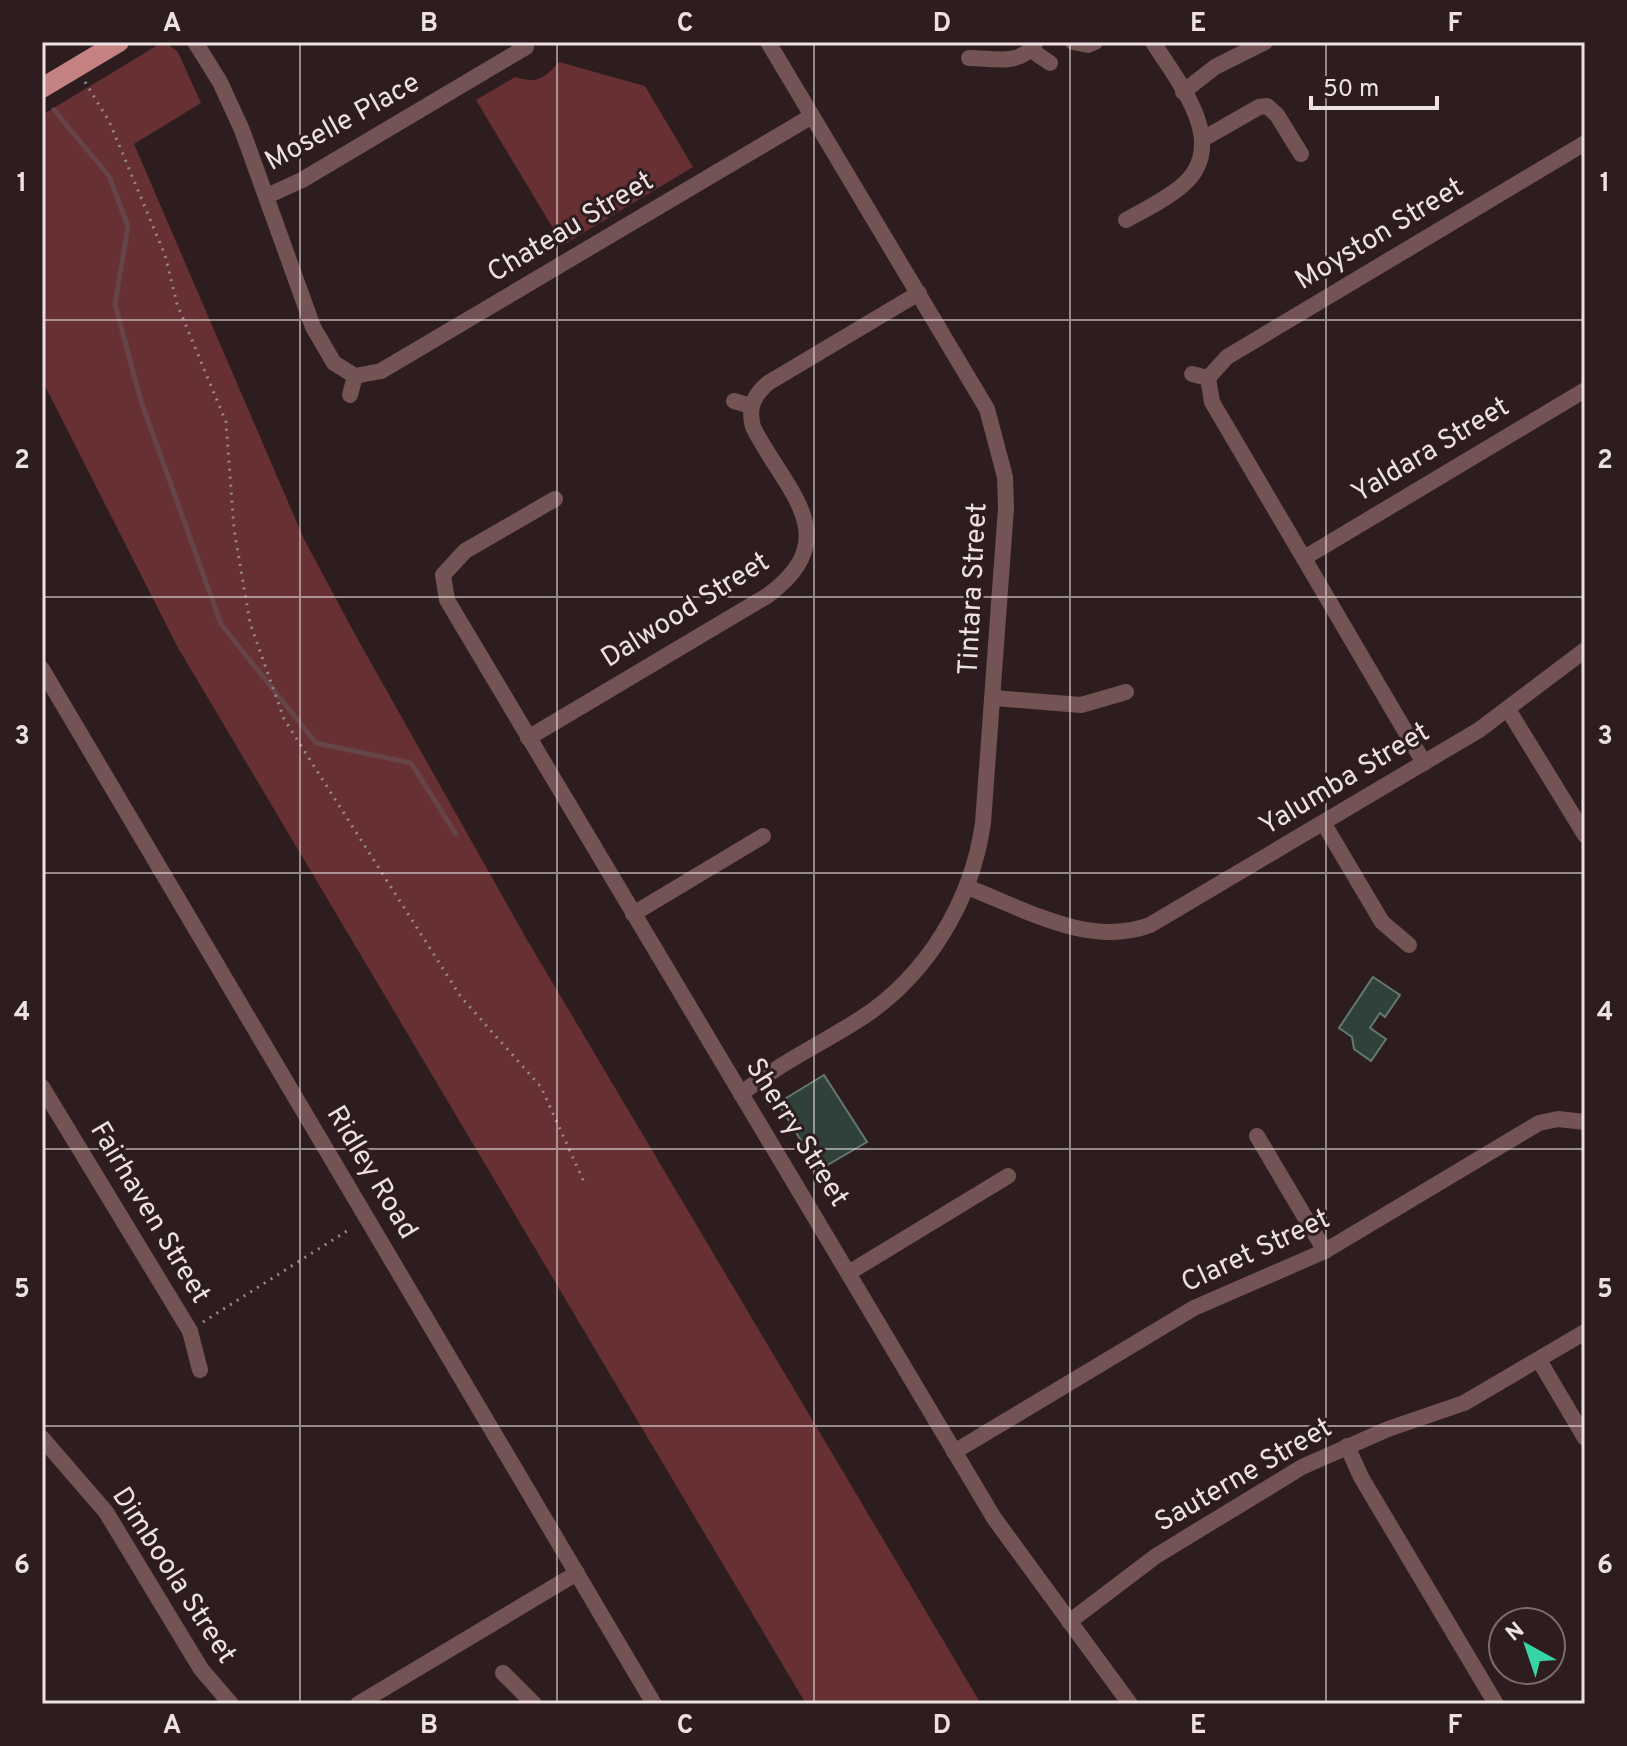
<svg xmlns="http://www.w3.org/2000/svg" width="1627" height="1746" font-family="Overpass,sans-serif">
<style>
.green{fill:#673033}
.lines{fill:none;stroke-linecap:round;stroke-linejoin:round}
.stream{stroke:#664447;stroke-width:5}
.building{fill:#2f413a;stroke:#647870;stroke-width:2}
.path{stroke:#978989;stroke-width:3;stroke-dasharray:2 6;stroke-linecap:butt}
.minor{stroke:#735353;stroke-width:16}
.major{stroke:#c48283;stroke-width:20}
.grid{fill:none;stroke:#ede1e1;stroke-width:2;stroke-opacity:0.55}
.labels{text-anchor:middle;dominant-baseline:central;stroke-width:6;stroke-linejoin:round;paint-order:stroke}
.street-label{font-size:28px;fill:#ede1e1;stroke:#2e1d1e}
.neatline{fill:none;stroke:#ede1e1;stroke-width:3}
.grid-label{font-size:26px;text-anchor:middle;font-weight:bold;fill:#ede1e1}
</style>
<rect width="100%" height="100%" fill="#2e1d1e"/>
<g class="green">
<path d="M158 45H169L178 52 201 103 134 144 304 539 357 638 526 938 981 1704H806L177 646 42 380V115Z"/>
<path d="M559 62 645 86 693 167 563 245 476 100 515 77C537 84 544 79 559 62Z"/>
</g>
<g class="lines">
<path class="stream" d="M54 110 109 176 128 226 115 304 141 401 221 624 316 743 411 763 456 834"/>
</g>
<g class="building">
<path d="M1373 977 1400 995 1385 1017 1380 1013 1370 1028 1386 1039 1371 1061 1354 1049 1352 1037 1339 1028Z"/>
<path d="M824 1075 867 1142 819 1170 778 1103Z"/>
</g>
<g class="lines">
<g class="path">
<path d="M85 82 109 121 165 255 177 304 226 422 234 529 250 623 284 719 461 997 541 1087 584 1182"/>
<path d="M203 1322 350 1229"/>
</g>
<g class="minor">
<path d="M195 42 220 82 242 130 313 327 334 363 355 376 381 371 812 116"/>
<path d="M1073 42 1088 45 1095 42"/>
<path d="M1031 50 1050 63"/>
<path d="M969 58C994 58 1021 67 1036 42"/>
<path d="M1183 92 1215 67 1265 42"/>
<path d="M1203 139 1259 107 1267 106 1277 115 1301 154"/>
<path d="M267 196 302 180 526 47"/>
<path d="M1126 220C1146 209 1167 199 1184 184 1230 142 1177 81 1153 42"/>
<path d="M1192 374 1208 378"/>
<path d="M350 395 355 376"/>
<path d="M734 401 751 406"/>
<path d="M555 499 465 551 443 575 447 600 994 1518 1130 1704"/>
<path d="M1304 558 1585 390"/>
<path d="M42 669 654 1704"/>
<path d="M994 698 1081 705 1126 692"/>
<path d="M1509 711 1585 835"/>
<path d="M528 738 767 596C848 537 785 491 753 427 748 408 753 396 768 383L919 293"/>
<path d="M1424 763 1212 402 1208 378 1227 357 1585 143"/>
<path d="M1324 824 1382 922 1409 945"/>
<path d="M967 887C1025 909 1089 948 1150 925L1479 730 1585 650"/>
<path d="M633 914 763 836"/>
<path d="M42 1087 190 1331 200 1370"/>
<path d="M741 1094C778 1064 821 1044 860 1019 927 976 972 901 983 823L1006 508 1005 477 987 409 768 42"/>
<path d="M1257 1136 1325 1251"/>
<path d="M850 1272 1008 1176"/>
<path d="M1539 1360 1585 1438"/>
<path d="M42 1438 106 1512 201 1669 231 1704"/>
<path d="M1347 1446 1361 1477 1496 1704"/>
<path d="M954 1452 1194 1308 1325 1251 1539 1123 1558 1119 1585 1122"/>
<path d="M1069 1622 1156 1556 1302 1467 1388 1429 1464 1403 1585 1332"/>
<path d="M503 1673 534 1704"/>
<path d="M358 1704 577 1573"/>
</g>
<path class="major" d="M42 88 119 42"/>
</g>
<path class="grid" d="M300 42V1704M557 42V1704M814 42V1704M1070 42V1704M1326 42V1704M42 320H1585M42 597H1585M42 873H1585M42 1149H1585M42 1426H1585"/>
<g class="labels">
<g class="street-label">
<text transform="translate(343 123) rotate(-29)">Moselle Place</text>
<text transform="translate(571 228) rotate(-31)">Chateau Street</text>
<text transform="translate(1380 235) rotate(-31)">Moyston Street</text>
<text transform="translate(1431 451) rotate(-31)">Yaldara Street</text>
<text transform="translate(974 589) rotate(-87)">Tintara Street</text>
<text transform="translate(686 611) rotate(-32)">Dalwood Street</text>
<text transform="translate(1345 780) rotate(-31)">Yalumba Street</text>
<text transform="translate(796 1133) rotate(58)">Sherry Street</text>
<text transform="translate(371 1173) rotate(59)">Ridley Road</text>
<text transform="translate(149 1213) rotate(59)">Fairhaven Street</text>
<text transform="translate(1256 1252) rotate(-25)">Claret Street</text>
<text transform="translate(1244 1476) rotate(-30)">Sauterne Street</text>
<text transform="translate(173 1576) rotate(57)">Dimboola Street</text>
</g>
</g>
<rect width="1627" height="1746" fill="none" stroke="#2e1d1e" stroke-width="88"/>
<g transform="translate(1527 1646) rotate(320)"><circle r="38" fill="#2e1d1e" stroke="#7a6b6c" stroke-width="2"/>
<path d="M0-6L14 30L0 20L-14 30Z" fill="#38d4a6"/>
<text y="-12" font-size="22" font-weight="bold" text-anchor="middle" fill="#ede1e1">N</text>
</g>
<path d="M1311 96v12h126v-12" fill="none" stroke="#ede1e1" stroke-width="4"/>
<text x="1323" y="96" font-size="24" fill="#ede1e1" stroke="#2e1d1e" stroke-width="6" paint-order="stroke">50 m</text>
<rect x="44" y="44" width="1539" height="1658" class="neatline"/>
<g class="grid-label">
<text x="172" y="31">A</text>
<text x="429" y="31">B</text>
<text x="685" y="31">C</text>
<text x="942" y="31">D</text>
<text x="1198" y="31">E</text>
<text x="1455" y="31">F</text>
<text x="22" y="191">1</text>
<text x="1605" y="191">1</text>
<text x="22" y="468">2</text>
<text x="1605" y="468">2</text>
<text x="22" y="744">3</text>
<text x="1605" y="744">3</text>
<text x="22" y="1020">4</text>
<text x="1605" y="1020">4</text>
<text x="22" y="1297">5</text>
<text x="1605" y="1297">5</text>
<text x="22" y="1573">6</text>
<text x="1605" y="1573">6</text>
<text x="172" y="1733">A</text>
<text x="429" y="1733">B</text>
<text x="685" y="1733">C</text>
<text x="942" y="1733">D</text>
<text x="1198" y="1733">E</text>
<text x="1455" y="1733">F</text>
</g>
</svg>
